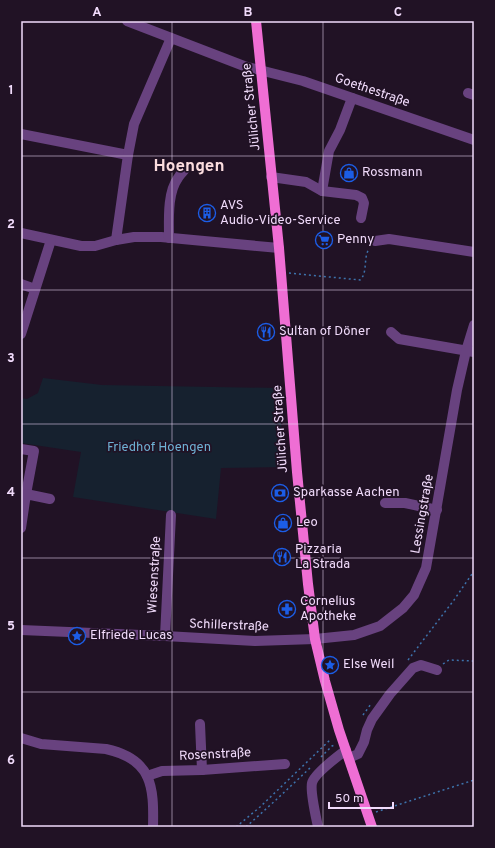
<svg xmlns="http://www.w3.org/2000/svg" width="495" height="848" font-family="Overpass,sans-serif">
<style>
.green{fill:#16212f}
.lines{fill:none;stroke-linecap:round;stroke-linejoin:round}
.path{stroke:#3d73ac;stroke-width:1.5;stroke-dasharray:2 3;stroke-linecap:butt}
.minor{stroke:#68427f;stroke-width:10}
.major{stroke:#ef6ed4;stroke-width:10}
.grid{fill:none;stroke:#f1dbfb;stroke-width:1;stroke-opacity:0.55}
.labels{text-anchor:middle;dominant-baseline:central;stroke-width:3.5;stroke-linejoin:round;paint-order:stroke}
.street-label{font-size:13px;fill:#f1dbfb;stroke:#211225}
.poi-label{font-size:13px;fill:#f1dbfb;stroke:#211225;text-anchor:start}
.park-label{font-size:13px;fill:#6eb2d4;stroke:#211225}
.district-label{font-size:17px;font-weight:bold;fill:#fbdcde;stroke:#211225}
.neatline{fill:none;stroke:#f1dbfb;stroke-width:1.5}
.grid-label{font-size:13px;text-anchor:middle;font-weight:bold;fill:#f1dbfb}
</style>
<rect width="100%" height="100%" fill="#211225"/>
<path class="green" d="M43 378 102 385 278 388 285 467 221 468 216 519 73 497 81 452 21 443V398L27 399 38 393Z"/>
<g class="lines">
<g class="path">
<path d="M289 273 360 280C368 273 363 258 369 249"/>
<path d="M408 660 454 600 474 571"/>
<path d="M443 664 449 660 474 661"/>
<path d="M363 715 371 704"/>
<path d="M321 757 332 746 335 745"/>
<path d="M376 812 474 780"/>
<path d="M236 827 260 807 331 739"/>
<path d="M246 827 277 799 310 768"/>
</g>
<g class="minor">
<path d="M127 21 244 66 303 81 474 140"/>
<path d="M468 93 474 95"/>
<path d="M21 134 128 155"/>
<path d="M271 177 306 182 322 191 356 195 362 198 364 203 361 218"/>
<path d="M322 191 329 151 340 130 352 98"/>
<path d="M21 233 81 246H95L116 240 134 237H161L279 248"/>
<path d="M169 238C169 220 167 193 178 178 180 174 184 171 186 168"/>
<path d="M116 240 128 155 134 124 171 38"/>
<path d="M375 241 389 239 474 252"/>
<path d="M21 284 35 289"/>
<path d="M391 332 399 339 474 352"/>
<path d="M21 334 51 240"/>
<path d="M21 449 34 451 26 494"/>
<path d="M385 503H405L437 510"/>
<path d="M21 528 26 494 50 499"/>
<path d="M21 630 165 636 255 641 315 639 354 635 380 626 403 608 414 595 426 568 457 390 466 351 474 325"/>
<path d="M165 636 171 515"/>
<path d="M200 724 202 770"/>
<path d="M21 738 41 744 106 749C152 759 154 786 153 827"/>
<path d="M349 758 358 754 364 742 367 730 372 719 390 694 413 668 421 665 437 670"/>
<path d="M147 776 162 771 202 770 285 764"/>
<path d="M318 827C316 817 310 792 312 783 314 774 338 756 346 750"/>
</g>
<path class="major" d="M256 21 279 248 297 472 308 584 315 639 325 681 339 730 372 827"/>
</g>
<path class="grid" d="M172 21V827M323 21V827M21 156H474M21 290H474M21 424H474M21 558H474M21 692H474"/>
<defs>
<g id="shop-ring" transform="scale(0.9)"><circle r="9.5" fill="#211225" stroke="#1c5de6" stroke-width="1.5"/><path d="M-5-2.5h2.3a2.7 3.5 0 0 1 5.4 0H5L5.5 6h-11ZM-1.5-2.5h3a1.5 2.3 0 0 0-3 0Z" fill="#1c5de6"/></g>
<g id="building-ring" transform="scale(0.9)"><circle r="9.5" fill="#211225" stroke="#1c5de6" stroke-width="1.5"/><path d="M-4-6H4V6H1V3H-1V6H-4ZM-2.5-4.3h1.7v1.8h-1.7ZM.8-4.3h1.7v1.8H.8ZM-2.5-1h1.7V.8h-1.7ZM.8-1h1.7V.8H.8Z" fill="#1c5de6"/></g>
<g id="supermarket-ring" transform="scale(0.9)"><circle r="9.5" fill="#211225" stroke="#1c5de6" stroke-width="1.5"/><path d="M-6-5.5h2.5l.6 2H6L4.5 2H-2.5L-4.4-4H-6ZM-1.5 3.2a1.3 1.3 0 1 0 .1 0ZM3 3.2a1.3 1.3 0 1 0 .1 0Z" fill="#1c5de6"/></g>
<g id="restaurant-ring" transform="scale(0.9)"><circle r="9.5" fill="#211225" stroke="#1c5de6" stroke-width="1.5"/><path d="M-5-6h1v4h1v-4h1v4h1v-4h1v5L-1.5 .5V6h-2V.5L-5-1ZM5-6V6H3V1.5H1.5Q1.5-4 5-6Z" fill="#1c5de6"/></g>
<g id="bank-ring" transform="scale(0.9)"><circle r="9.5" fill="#211225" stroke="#1c5de6" stroke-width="1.5"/><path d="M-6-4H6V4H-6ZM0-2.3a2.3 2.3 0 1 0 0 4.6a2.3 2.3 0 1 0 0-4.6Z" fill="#1c5de6"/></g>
<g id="pharmacy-ring" transform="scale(0.9)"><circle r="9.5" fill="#211225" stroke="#1c5de6" stroke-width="1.5"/><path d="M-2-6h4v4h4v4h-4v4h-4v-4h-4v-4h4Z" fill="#1c5de6"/></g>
<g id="sight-ring" transform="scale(0.9)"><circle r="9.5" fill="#211225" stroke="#1c5de6" stroke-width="1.5"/><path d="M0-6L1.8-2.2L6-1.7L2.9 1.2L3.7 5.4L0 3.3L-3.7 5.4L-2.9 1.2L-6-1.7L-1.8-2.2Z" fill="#1c5de6"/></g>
</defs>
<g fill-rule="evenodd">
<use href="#shop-ring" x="349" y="173"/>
<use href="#building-ring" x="207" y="213"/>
<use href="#supermarket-ring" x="324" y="240"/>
<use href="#restaurant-ring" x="266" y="332"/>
<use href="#bank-ring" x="280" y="493"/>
<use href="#shop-ring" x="283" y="523"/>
<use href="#restaurant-ring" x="282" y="557"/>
<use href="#pharmacy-ring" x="287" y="609"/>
<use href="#sight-ring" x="77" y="636"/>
<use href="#sight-ring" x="330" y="665"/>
</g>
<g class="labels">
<g class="street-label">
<text transform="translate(372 91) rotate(19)">Goethestraße</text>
<text transform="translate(252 107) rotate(-96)">Jülicher Straße</text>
<text transform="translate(281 429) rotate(-94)">Jülicher Straße</text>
<text transform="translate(423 514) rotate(-80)">Lessingstraße</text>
<text transform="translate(155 575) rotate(-87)">Wiesenstraße</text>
<text transform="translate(229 626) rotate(2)">Schillerstraße</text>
<text transform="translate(215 755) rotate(-3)">Rosenstraße</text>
</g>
<g class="poi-label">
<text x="362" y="173">Rossmann</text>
<text x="220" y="206">AVS<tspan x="220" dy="15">Audio-Video-Service</tspan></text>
<text x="337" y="240">Penny</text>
<text x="279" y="332">Sultan of Döner</text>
<text x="293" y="493">Sparkasse Aachen</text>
<text x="296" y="523">Leo</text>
<text x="295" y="550">Pizzaria<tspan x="295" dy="15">La Strada</tspan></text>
<text x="300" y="602">Cornelius<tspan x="300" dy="15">Apotheke</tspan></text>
<text x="90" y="636">Elfriede Lucas</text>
<text x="343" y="665">Else Weil</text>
</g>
<g class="park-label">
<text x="159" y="448">Friedhof Hoengen</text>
</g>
<g class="district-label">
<text x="189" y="167">Hoengen</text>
</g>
</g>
<rect width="495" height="848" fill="none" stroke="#211225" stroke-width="44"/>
<path d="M329 802v6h64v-6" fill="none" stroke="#f1dbfb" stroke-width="2"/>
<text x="335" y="802" font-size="12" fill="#f1dbfb" stroke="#211225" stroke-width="3" paint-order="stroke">50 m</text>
<rect x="22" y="22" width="451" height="804" class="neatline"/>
<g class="grid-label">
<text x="97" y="16">A</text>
<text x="248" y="16">B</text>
<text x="398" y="16">C</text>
<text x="11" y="94">1</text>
<text x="11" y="228">2</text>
<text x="11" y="362">3</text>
<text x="11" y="496">4</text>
<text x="11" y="630">5</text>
<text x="11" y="764">6</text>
</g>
</svg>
